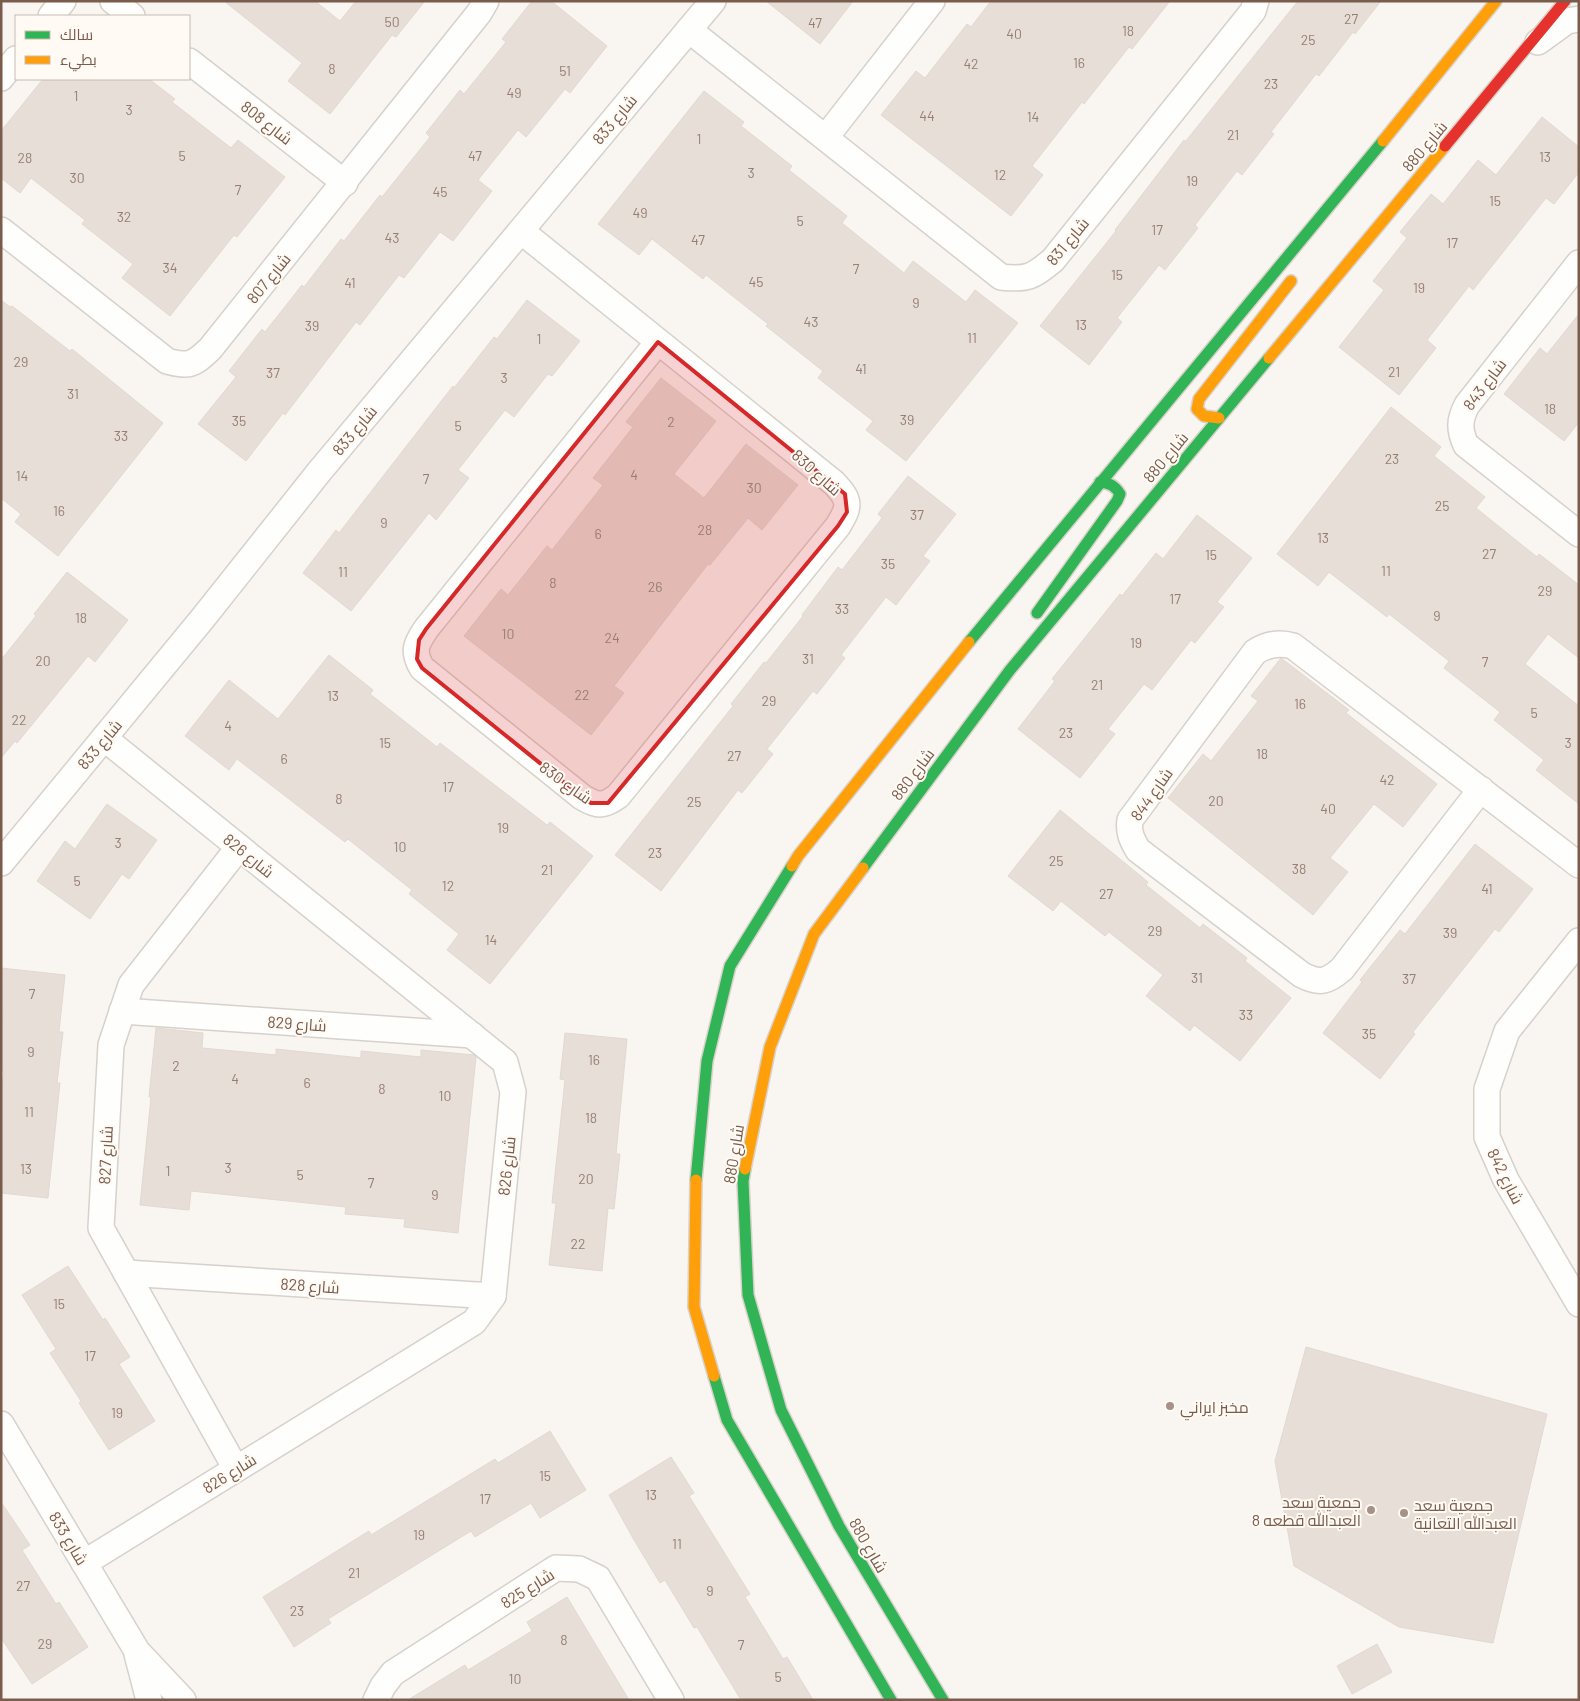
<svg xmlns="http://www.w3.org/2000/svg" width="1580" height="1701" font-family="Barlow,Cairo,sans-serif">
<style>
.building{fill:#e6ded7;stroke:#e2d8d2}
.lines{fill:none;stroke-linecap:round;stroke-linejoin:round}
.street-casing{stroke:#d7d1cb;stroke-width:28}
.fast-casing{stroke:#d9d2cb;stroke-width:14}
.slow-casing{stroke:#d9d2cb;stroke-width:14}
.jam-casing{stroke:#d9d2cb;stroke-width:14}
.street{stroke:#fefefd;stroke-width:25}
.fast{stroke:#30b455;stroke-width:11}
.slow{stroke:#ff9f0a;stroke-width:11}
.jam{stroke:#e5322d;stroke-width:11}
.marked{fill:#d62828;fill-opacity:0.2;stroke:#d62828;stroke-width:4;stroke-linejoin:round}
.poi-dot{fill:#a69286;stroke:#fffaf3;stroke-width:2}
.labels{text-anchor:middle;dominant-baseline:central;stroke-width:4;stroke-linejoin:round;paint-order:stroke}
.number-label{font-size:14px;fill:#977e72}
.street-label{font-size:16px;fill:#7a5c4d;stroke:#fffaf3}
.poi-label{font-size:16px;fill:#7a5c4d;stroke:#fffaf3;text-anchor:start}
</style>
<rect width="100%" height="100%" fill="#f9f5f0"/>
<g class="building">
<path d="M224 1H315L340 21 356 1H425L396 37 392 35 330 114 288 81 302 63Z"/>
<path d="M532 1H551L607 46 570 93 565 89 526 137 518 130 478 180 492 191 453 241 440 232 404 278 399 275 360 325 356 322 285 415 283 413 246 461 198 424 236 377 229 371 262 329 265 332 302 285 304 287 341 239 344 241 380 195 382 197 430 137 426 133 460 90 464 94 506 42 502 39Z"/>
<path d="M766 1H853L820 44Z"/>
<path d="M991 1H1170L1132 49 1129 47 1084 104 1082 102 1032 166 1043 175 1011 216 881 115 916 71 925 78 967 24 971 27Z"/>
<path d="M1298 1H1381L1355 34 1353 32 1319 76 1316 74 1271 132 1274 134 1242 175 1237 171 1195 225 1198 228 1165 270 1159 265 1117 318 1122 322 1089 365 1040 326 1116 231 1115 230 1184 140 1185 142Z"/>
<path d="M43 79H149L175 99 172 102 231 148 238 140 285 177 237 237 234 235 170 316 122 278 133 264 82 224 85 220 31 178 20 193 1 178V131Z"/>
<path d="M704 91 744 122 741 126 792 166 789 170 847 216 842 223 904 273 913 261 966 302 975 290 1018 323 906 461 866 430 873 421 818 378 823 371 766 326 768 324 706 275 703 279 652 239 639 255 598 224Z"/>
<path d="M1542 117 1579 147V172L1554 204 1546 198 1473 290 1469 286 1427 340 1436 348 1399 395 1339 347 1384 290 1373 281 1407 238 1400 232 1431 194 1443 204 1478 160 1496 175Z"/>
<path d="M1 300 10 307 12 306 70 351 72 349 163 423 58 556 15 522 21 514 1 498Z"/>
<path d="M527 300 580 341 552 376 548 374 514 417 505 410 458 470 469 478 436 520 429 513 351 611 303 573 336 530 339 533 453 386 454 388 494 337 497 339Z"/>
<path d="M1579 314V422L1564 441 1504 394 1540 348 1547 354Z"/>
<path d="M661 378 716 421 674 474 704 498 746 444 798 485 762 530 748 518 710 565 708 564 614 686 624 693 591 735 464 636 501 589 508 595 547 546 552 550 603 485 593 478 633 427 626 422Z"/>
<path d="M1391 407 1441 447 1434 456 1485 497 1476 508 1537 557 1539 554 1579 585V658L1548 634 1525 664 1579 706V804L1536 770 1544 760 1494 720 1500 712 1444 668 1449 661 1389 614 1387 617 1329 572 1318 586 1277 554Z"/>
<path d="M908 476 956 514 923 556 930 561 896 605 886 597 841 655 845 658 817 694 813 691 767 749 773 754 742 793 738 790 661 891 615 855 733 706 731 704 764 662 766 663 803 616 802 615 838 567 842 570 882 518 878 514Z"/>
<path d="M1197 515 1252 558 1217 602 1224 607 1195 643 1191 640 1152 690 1144 684 1108 729 1115 734 1080 778 1018 729 1055 681 1052 679 1120 594 1122 596 1156 553 1163 559Z"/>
<path d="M67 572 128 620 95 662 88 656 17 743 15 741 1 758V660L36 616 34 614Z"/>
<path d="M329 655 373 690 370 694 437 747 440 743 547 825 550 822 593 856 490 984 447 950 459 934 409 894 412 890 348 839 345 842 237 759 229 770 185 736 229 680 278 719Z"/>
<path d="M1281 658 1349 710 1346 713 1437 784 1403 827 1374 804 1330 858 1348 872 1313 915 1168 798 1203 754 1211 761 1258 701 1251 696Z"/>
<path d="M107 804 157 840 129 879 122 874 90 919 37 881 65 841 75 849Z"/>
<path d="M1060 810 1148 882 1146 885 1200 928 1203 924 1247 958 1245 961 1291 998 1240 1061 1194 1025 1190 1031 1146 996 1163 975 1109 932 1105 936 1061 901 1053 911 1008 876Z"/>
<path d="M1475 844 1533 889 1499 932 1495 929 1413 1032 1415 1034 1380 1079 1323 1033 1362 982 1360 980 1400 930 1405 934Z"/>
<path d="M1 968 65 975 59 1032H63L57 1083H60L48 1198 1 1193V1092L4 1071H1V1031L3 1011H1Z"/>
<path d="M156 1028 203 1033 202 1048 276 1055V1049L361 1058V1051L421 1057V1050L474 1055 476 1057 458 1233 404 1227 405 1219 345 1214 346 1207 191 1191 189 1210 140 1205 151 1097H149Z"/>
<path d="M565 1033 627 1039 616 1154H620L614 1209 608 1208 602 1271 549 1265 556 1203H552L565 1080 560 1079Z"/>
<path d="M68 1266 103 1320 105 1318 130 1357 119 1364 155 1421 109 1450 79 1403 81 1401 50 1353 56 1349 22 1295Z"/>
<path d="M1306 1347 1547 1414 1493 1643 1399 1627 1294 1566 1275 1461Z"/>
<path d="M550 1431 586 1490 540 1518 531 1503 475 1537 471 1531 328 1619 331 1623 294 1647 263 1597 369 1531 371 1535 495 1459 498 1463Z"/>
<path d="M671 1457 694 1493 689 1496 750 1594 745 1597 783 1659 787 1657 813 1700H741L697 1627 694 1628 665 1580 660 1583 634 1540 609 1495Z"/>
<path d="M1 1502 30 1545 22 1550 56 1604 59 1602 88 1647 32 1684 1 1638Z"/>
<path d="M567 1597 629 1700H408L465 1665 468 1670 532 1631 527 1622Z"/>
<path d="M1377 1644 1392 1672 1352 1694 1337 1666Z"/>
</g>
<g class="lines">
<g class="street-casing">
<g id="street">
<path d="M113 1 132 16"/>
<path d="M51 16 63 1"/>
<path d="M689 30 1001 277C1027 280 1033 277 1053 260L1253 11 1256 1"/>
<path d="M1538 42 1567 21 1579 19"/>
<path d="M189 61 345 183"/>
<path d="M1 78 16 59"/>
<path d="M826 137 932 1"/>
<path d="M1 230 167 361C189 367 193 365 210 349L479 13 486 1"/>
<path d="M521 231 834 483C851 501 850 506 838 526L618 796C603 807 597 806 582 797L422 668C412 651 416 644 426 629L658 342"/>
<path d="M1579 263 1467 405C1459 420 1459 430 1466 445L1579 534"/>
<path d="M1481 789 1342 969C1327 982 1320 984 1302 975L1138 850C1132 840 1128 832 1130 820L1255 652C1267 644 1279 642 1293 646L1579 865"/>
<path d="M1 863 203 618 319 472 713 1"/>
<path d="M1579 941 1507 1031 1487 1089V1137L1506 1180 1579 1304"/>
<path d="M122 1011 472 1035"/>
<path d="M126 1273 493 1296"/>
<path d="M1 1424 137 1651 183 1700"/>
<path d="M236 1469 101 1228 111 1045 131 985 239 847"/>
<path d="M84 1563 474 1322 493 1296 513 1092 505 1062 104 738"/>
<path d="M137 1654 149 1700"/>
<path d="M376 1700 383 1686 393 1673 556 1568 579 1569 598 1578 671 1700"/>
</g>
</g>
<g class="fast-casing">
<g id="fast">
<path d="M1037 613 1117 501 1120 494C1115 486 1110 483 1100 482"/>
<path d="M969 642 1383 141"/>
<path d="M863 868 1010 670 1269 358"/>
<path d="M745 1169 743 1181 748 1295 781 1410 839 1526 943 1700"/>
<path d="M696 1180 707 1061 730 966 792 866"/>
<path d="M714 1376 727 1420 891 1700"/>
</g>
</g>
<g class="slow-casing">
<g id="slow">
<path d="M1383 141 1496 1"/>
<path d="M1269 358 1445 146"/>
<path d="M1219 418 1204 416 1197 409 1199 399 1291 281"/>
<path d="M792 866 798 856 969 642"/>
<path d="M745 1169 770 1047 814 934 863 868"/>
<path d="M696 1180 694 1307 714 1376"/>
</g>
</g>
<g class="jam-casing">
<path id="jam" d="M1445 146 1565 1"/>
</g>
<use href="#street" class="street"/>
<use href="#fast" class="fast"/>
<use href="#slow" class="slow"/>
<use href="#jam" class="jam"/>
</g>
<path class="marked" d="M658 342 845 494 847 512 838 526 608 803H591L582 797 422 668 417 659 419 640 426 629Z"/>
<g class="poi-dot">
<circle cx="1170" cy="1406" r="5"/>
<circle cx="1371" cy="1510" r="5"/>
<circle cx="1404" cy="1513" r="5"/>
</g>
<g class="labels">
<g class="number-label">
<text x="1351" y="18">27</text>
<text x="392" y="21">50</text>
<text x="815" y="22">47</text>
<text x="1128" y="30">18</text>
<text x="1014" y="33">40</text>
<text x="1308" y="39">25</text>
<text x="1079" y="62">16</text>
<text x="971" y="63">42</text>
<text x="332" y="68">8</text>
<text x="565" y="70">51</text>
<text x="1271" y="83">23</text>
<text x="514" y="92">49</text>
<text x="76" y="95">1</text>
<text x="129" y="109">3</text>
<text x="927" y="115">44</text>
<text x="1033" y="116">14</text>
<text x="1233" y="134">21</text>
<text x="699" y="138">1</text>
<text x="182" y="155">5</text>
<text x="475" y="155">47</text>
<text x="1545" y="156">13</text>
<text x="25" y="157">28</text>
<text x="751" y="172">3</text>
<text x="1000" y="174">12</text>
<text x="77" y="177">30</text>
<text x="1192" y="180">19</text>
<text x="238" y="189">7</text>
<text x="440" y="191">45</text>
<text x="1495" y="200">15</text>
<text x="640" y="212">49</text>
<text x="124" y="216">32</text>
<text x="800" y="220">5</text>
<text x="1157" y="229">17</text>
<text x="392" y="237">43</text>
<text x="698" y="239">47</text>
<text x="1452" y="242">17</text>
<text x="170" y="267">34</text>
<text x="856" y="268">7</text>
<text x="1117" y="274">15</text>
<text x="756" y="281">45</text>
<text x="350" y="282">41</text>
<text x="1419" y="287">19</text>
<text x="916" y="302">9</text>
<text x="811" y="321">43</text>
<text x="1081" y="324">13</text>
<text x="312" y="325">39</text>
<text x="972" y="337">11</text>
<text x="539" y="338">1</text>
<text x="21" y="361">29</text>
<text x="861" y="368">41</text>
<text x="1394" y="371">21</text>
<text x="273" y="372">37</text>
<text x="504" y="377">3</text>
<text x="73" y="393">31</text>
<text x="1550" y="408">18</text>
<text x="907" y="419">39</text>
<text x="239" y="420">35</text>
<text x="671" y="421">2</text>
<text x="458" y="425">5</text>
<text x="121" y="435">33</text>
<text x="1392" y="458">23</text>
<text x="634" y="474">4</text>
<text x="22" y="475">14</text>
<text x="426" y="478">7</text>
<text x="754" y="487">30</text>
<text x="1442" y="505">25</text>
<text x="59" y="510">16</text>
<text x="917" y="514">37</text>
<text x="384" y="522">9</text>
<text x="705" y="529">28</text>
<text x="598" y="533">6</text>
<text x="1323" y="537">13</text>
<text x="1489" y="553">27</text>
<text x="1211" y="554">15</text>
<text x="888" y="563">35</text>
<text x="1386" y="570">11</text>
<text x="343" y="571">11</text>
<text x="553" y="582">8</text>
<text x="655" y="586">26</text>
<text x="1545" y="590">29</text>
<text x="1175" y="598">17</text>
<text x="842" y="608">33</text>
<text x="1437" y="615">9</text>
<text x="81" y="617">18</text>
<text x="508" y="633">10</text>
<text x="612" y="637">24</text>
<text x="1136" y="642">19</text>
<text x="808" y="658">31</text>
<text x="43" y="660">20</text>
<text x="1485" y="661">7</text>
<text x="1097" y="684">21</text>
<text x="582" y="694">22</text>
<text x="333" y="695">13</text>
<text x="769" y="700">29</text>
<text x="1300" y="703">16</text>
<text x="1534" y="712">5</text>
<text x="19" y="719">22</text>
<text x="228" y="725">4</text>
<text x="1066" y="732">23</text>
<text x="385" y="742">15</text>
<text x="1568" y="742">3</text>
<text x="1262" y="753">18</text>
<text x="734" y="755">27</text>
<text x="284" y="758">6</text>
<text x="1387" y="779">42</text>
<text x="448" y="786">17</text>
<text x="339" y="798">8</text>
<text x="1216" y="800">20</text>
<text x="694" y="801">25</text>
<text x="1328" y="808">40</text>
<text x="503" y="827">19</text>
<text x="118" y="842">3</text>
<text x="400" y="846">10</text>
<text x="655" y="852">23</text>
<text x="1056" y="860">25</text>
<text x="1299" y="868">38</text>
<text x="547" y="869">21</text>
<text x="77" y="880">5</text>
<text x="448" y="885">12</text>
<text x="1487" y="888">41</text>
<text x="1106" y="893">27</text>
<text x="1155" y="930">29</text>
<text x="1450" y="932">39</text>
<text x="491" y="939">14</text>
<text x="1197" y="977">31</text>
<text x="1409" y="978">37</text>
<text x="32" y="993">7</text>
<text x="1246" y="1014">33</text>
<text x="1369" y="1033">35</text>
<text x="31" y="1051">9</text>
<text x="594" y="1059">16</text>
<text x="176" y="1065">2</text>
<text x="235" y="1078">4</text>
<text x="307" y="1082">6</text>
<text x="382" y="1088">8</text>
<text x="445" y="1095">10</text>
<text x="29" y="1111">11</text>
<text x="591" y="1117">18</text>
<text x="228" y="1167">3</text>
<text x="26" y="1168">13</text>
<text x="168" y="1170">1</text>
<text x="300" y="1174">5</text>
<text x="586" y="1178">20</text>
<text x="371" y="1182">7</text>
<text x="435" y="1194">9</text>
<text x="578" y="1243">22</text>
<text x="59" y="1303">15</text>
<text x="90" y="1355">17</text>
<text x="117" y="1412">19</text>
<text x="545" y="1475">15</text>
<text x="651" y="1494">13</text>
<text x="485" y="1498">17</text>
<text x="419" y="1534">19</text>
<text x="677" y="1543">11</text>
<text x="354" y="1572">21</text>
<text x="23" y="1585">27</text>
<text x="710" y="1590">9</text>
<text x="297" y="1610">23</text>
<text x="564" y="1639">8</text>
<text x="45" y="1643">29</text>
<text x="741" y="1644">7</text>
<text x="778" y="1676">5</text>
<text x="515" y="1678">10</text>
</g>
<g class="street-label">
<text transform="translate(614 119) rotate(-50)">شارع 833</text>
<text transform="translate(267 122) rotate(38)">شارع 808</text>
<text transform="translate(1424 146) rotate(-50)">شارع 880</text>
<text transform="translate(1067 241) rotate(-50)">شارع 831</text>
<text transform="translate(268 278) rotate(-51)">شارع 807</text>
<text transform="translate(1484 384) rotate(-53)">شارع 843</text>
<text transform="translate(354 430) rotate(-50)">شارع 833</text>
<text transform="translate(1165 457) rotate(-50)">شارع 880</text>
<text transform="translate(817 472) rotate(42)">شارع 830</text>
<text transform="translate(99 744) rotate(-50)">شارع 833</text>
<text transform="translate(912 774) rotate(-53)">شارع 880</text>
<text transform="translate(566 782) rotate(36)">شارع 830</text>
<text transform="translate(1151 794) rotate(-55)">شارع 844</text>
<text transform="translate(249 855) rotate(39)">شارع 826</text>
<text transform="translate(297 1023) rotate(4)">شارع 829</text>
<text transform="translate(733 1154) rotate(-81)">شارع 880</text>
<text transform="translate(105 1155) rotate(-87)">شارع 827</text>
<text transform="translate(506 1166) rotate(-84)">شارع 826</text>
<text transform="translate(1506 1176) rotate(63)">شارع 842</text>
<text transform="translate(310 1285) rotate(4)">شارع 828</text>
<text transform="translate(229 1473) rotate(-32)">شارع 826</text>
<text transform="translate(69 1538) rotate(59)">شارع 833</text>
<text transform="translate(869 1545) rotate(60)">شارع 880</text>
<text transform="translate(527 1588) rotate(-32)">شارع 825</text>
</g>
<g class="poi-label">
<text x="1180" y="1406">مخبز ايراني</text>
<text x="1361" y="1501" text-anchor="end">جمعية سعد<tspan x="1361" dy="18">العبدالله قطعه 8</tspan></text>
<text x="1414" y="1504">جمعية سعد<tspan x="1414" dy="18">العبدالله التعانية</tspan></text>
</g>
</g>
<rect width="1580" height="1701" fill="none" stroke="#7a5c4d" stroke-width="5"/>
<rect x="15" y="15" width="175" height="65" fill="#fffaf3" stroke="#cabbb1"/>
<rect x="25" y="31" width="25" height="8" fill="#30b455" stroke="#cabbb1"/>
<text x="60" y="40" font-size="15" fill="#7a5c4d">سالك</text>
<rect x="25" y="56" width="25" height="8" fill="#ff9f0a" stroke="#cabbb1"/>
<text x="60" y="65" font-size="15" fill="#7a5c4d">بطيء</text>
</svg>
